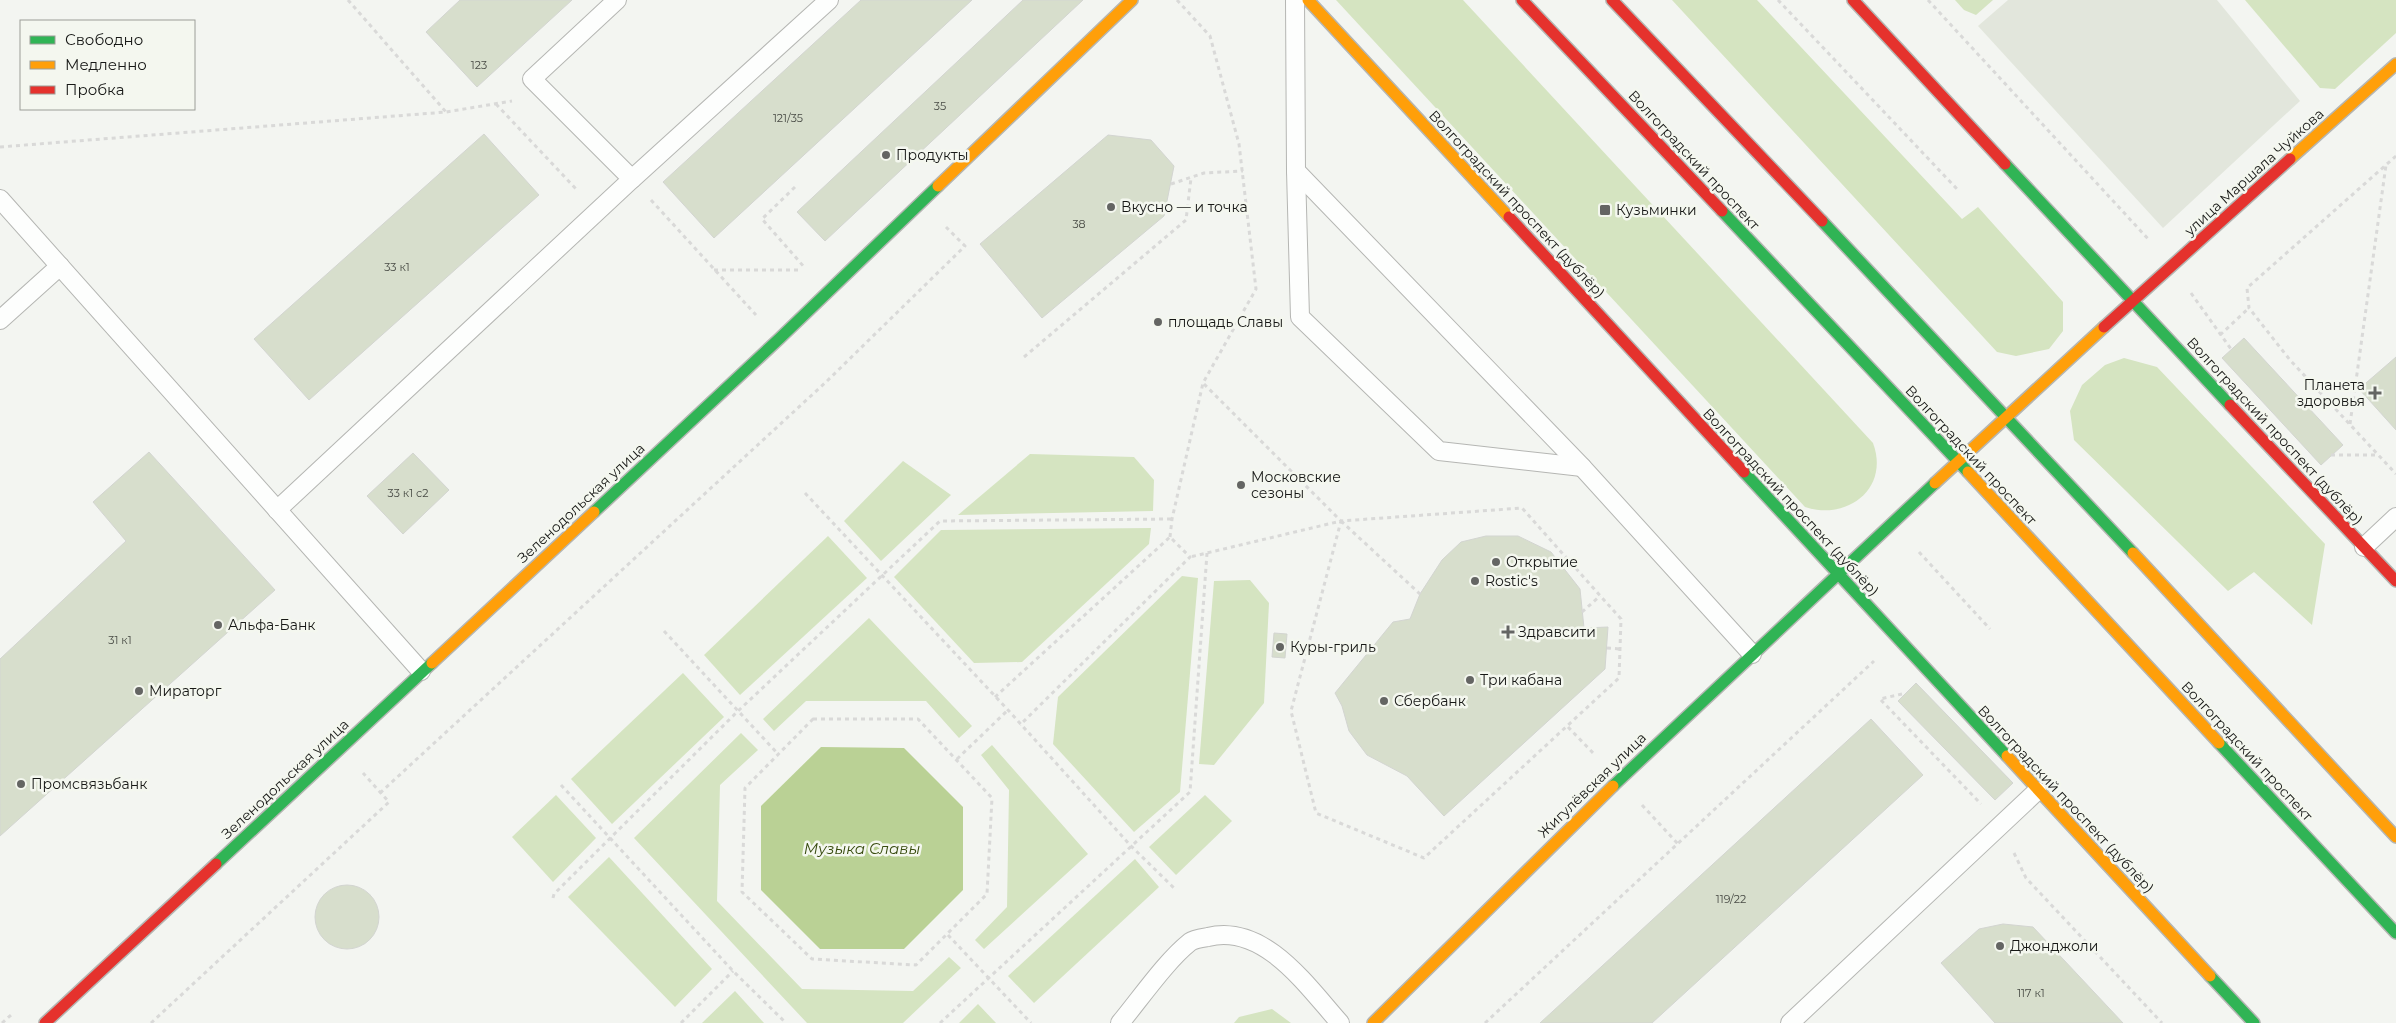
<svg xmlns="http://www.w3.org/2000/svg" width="2396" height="1023" font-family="Montserrat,sans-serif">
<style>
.built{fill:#e2e6dc}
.green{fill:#d5e4c1}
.water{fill:#bad195}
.building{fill:#d7decc;stroke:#d3d5d1}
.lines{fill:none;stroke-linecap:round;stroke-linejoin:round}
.lane-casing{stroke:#b5b6b3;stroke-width:20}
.fast-casing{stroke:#b5b6b3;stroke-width:14}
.slow-casing{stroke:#b5b6b3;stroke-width:14}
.jam-casing{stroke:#b5b6b3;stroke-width:14}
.path{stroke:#d9d9d8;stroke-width:3;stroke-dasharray:4 4;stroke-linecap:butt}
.lane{stroke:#fdfefd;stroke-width:18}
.fast{stroke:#30b455;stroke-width:11}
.slow{stroke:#ff9f0a;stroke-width:11}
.jam{stroke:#e5322d;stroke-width:11}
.poi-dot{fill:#646563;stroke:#f4f7ef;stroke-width:2}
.labels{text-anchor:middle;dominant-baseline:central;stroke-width:5;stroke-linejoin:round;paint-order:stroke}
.number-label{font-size:11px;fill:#474a44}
.poi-label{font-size:14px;fill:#171816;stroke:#f4f7ef;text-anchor:start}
.street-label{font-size:14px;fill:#171816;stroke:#f4f7ef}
.water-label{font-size:15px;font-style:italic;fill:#374b0e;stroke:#f4f7ef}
</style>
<rect width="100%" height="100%" fill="#f3f5f1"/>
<path class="built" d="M2008 0H2217L2300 101 2163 228 1978 26Z"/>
<g class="green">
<path d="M1336 0H1463L1873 443C1890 489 1847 521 1805 507Z"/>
<path d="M1672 0H1757L1962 219 1978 207 2063 302V331L2049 349 2016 356 1997 352Z"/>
<path d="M1955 0H1993L1976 15 1964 10Z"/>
<path d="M2245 0H2396V33L2335 89 2320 88Z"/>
<path d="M2124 358 2157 367 2325 544 2312 625 2254 572 2228 591 2074 440 2070 411 2082 385 2105 365Z"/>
<path d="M1030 454 1134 457 1154 480 1153 511 958 515Z"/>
<path d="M903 461 951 495 881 561 844 521Z"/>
<path d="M1151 528 1149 544 1022 662 974 663 894 577 941 530Z"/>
<path d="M828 536 867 578 740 695 704 655Z"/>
<path d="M1182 576 1198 578 1180 792 1134 832 1053 744 1058 697Z"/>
<path d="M1250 580 1269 603 1264 703 1214 765 1199 764 1214 581Z"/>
<path d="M869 618 972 726 959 738 926 701H806L774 731 763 719Z"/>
<path d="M683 673 724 717 612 824 571 779Z"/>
<path d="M741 733 758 750 720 785 717 901 802 989 913 991 949 957 961 968 903 1023H807L634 838Z"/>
<path d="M992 745 1088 854 984 949 975 940 1007 907 1009 790 981 755Z"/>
<path d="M556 795 596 838 553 882 512 837Z"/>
<path d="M1205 795 1232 821 1176 875 1149 847Z"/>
<path d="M609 857 712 969 675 1007 568 897Z"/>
<path d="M1135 859 1159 887 1034 1003 1008 976Z"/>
<path d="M735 991 764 1023H702Z"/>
<path d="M978 1004 996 1023H959Z"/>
<path d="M1272 1009 1291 1023H1234L1239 1017Z"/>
</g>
<path class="water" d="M821 747 904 748 963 807V890L904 949H820L761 890V806Z"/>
<g class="building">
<path d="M460 0H572L477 87 426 32Z"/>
<path d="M861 0H972L714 238 663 182Z"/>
<path d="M1023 0H1083L825 241 797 212Z"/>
<path d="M484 134 539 195 309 400 254 339Z"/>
<path d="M1108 135 1151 140 1174 166 1164 216 1042 318 980 244Z"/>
<path d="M2244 338 2343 445 2321 465 2222 358Z"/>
<path d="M2396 357V430L2359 389Z"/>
<path d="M149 452 275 590 0 836V659L126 541 93 502Z"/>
<path d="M413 453 449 490 403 534 367 496Z"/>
<path d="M1486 536H1518L1551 552 1580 589 1584 628 1608 627 1605 669 1444 816 1407 776 1367 755 1349 731 1342 706 1335 693 1393 622 1410 619 1420 594 1442 560 1461 542Z"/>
<path d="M1274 633 1287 634 1285 658 1272 657Z"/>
<path d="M1916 683 2013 783 1995 800 1898 701Z"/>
<path d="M1871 719 1923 775 1652 1023H1540Z"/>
<circle cx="347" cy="917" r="32"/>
<path d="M2003 924 2033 927 2123 1023H1995L1941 963 1979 929Z"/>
</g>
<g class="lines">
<g class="lane-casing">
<g id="lane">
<path d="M1295 0 1296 171 1300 317 1439 451 1582 467"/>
<path d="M1296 171 1582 467 1752 654"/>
<path d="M632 179 829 0"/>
<path d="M0 199 421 671"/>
<path d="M0 320 60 266"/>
<path d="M277 510 632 179 532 79 617 0"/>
<path d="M2364 547 2396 517"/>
<path d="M1120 1023C1140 999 1166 961 1190 942 1194 939 1202 938 1208 937 1264 923 1307 986 1340 1023"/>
<path d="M1790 1023 2037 791"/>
</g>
</g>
<g class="fast-casing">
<g id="fast">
<path d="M2005 164 2230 405"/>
<path d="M1722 211 1968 472"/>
<path d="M1822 221 2133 553"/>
<path d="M1744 472 2007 756"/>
<path d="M594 512 780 338 938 186"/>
<path d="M2219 743 2396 933"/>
<path d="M1613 786 1935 483"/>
<path d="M216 864 432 663"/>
<path d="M2210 976 2254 1023"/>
</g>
</g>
<g class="slow-casing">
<g id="slow">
<path d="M1308 0 1509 217"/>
<path d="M2290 159 2396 64"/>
<path d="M938 186 1132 0"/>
<path d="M1968 472 2219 743"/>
<path d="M1935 483 2104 327"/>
<path d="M2133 553 2396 837"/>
<path d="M432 663 594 512"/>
<path d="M2007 756 2210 976"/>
<path d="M1373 1023 1613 786"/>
</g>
</g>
<g class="jam-casing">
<g id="jam">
<path d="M1522 0 1722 211"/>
<path d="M1612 0 1822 221"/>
<path d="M1853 0 2005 164"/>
<path d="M1509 217 1744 472"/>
<path d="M2104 327 2290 159"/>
<path d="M2230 405 2396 581"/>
<path d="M45 1023 216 864"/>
</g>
</g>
<g class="path">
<path d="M348 0 446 112"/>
<path d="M1177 0 1210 36 1239 144 1256 289 1203 383 1341 521 1522 508 1621 619 1619 678 1424 858 1316 813 1291 711 1341 521 1190 557"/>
<path d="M1778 0 1957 189"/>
<path d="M1928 0 2150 241"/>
<path d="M496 104 577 190"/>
<path d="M0 147 446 112 512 101"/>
<path d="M2396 156 2247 288 2249 308 2290 360 2396 474"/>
<path d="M1171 184 1204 173 1243 171"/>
<path d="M795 187 762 219 805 268"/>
<path d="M651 200 756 315"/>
<path d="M714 270H800"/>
<path d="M2191 293 2231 349"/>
<path d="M2220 335 2249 308"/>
<path d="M1024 357 1186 220 1191 178"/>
<path d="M2350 424 2386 165"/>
<path d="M2331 455H2378"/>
<path d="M805 493 1008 710 1131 846 1175 889"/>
<path d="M1341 521 1420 594"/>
<path d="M1170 537 1172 519 1203 383"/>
<path d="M1919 552 1990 629"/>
<path d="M1582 612 1600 596"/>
<path d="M664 631 778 754"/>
<path d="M1607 648 1620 649"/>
<path d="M1902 694 1880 699 1981 804"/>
<path d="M995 697 1170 537 1190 557 1020 725"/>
<path d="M813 719H918L992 798 987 894 916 965 812 959 742 892 745 788Z"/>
<path d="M1568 727 1595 755"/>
<path d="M957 759 1008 710"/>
<path d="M561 785 733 971 786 1023"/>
<path d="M380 793 826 382 965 246 946 227"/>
<path d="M1642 805 1678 844"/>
<path d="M2014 853 2026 878 2162 1023"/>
<path d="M553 898 554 894 738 711 940 521 1172 519"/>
<path d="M948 935 1031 1023"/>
<path d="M2 1023 11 1015"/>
<path d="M151 1023 389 802 363 773"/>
<path d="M681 1023 733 971"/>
<path d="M940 1023 1190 792 1207 553"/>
<path d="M1485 1023 1874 661"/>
</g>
<use href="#lane" class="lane"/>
<use href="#fast" class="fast"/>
<use href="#slow" class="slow"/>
<use href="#jam" class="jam"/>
</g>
<g class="poi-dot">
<circle cx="886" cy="155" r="5"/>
<circle cx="1111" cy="207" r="5"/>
<rect x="1599" y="204" width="12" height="12" rx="2.5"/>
<circle cx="1158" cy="322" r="5"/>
<path d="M2372.5 385.5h5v5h5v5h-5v5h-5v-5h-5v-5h5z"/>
<circle cx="1241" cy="485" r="5"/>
<circle cx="1496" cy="562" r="5"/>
<circle cx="1475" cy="581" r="5"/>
<circle cx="218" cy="625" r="5"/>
<path d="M1505.5 624.5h5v5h5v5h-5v5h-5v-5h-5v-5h5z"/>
<circle cx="1280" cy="647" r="5"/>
<circle cx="1470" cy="680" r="5"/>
<circle cx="139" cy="691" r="5"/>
<circle cx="1384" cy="701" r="5"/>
<circle cx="21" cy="784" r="5"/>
<circle cx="2000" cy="946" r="5"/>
</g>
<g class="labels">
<g class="number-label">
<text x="479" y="65">123</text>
<text x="940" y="106">35</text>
<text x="788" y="118">121/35</text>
<text x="1079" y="224">38</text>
<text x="397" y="267">33 к1</text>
<text x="408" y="493">33 к1 с2</text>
<text x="120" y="640">31 к1</text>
<text x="1731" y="899">119/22</text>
<text x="2031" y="993">117 к1</text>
</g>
<g class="poi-label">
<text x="896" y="155">Продукты</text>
<text x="1121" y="207">Вкусно — и точка</text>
<text x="1616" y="210">Кузьминки</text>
<text x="1168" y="322">площадь Славы</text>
<text x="2365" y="385" text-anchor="end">Планета<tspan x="2365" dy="16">здоровья</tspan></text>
<text x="1251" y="477">Московские<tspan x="1251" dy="16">сезоны</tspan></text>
<text x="1506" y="562">Открытие</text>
<text x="1485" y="581">Rostic's</text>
<text x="228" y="625">Альфа-Банк</text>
<text x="1518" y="632">Здравсити</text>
<text x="1290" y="647">Куры-гриль</text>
<text x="1480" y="680">Три кабана</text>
<text x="149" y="691">Мираторг</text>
<text x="1394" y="701">Сбербанк</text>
<text x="31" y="784">Промсвязьбанк</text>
<text x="2010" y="946">Джонджоли</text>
</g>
<g class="street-label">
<text transform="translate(1694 160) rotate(47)">Волгоградский проспект</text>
<text transform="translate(2254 172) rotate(-42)">улица Маршала Чуйкова</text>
<text transform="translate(1517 204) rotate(47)">Волгоградский проспект (дублёр)</text>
<text transform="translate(2275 431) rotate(47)">Волгоградский проспект (дублёр)</text>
<text transform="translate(1971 455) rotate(47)">Волгоградский проспект</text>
<text transform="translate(1791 502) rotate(47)">Волгоградский проспект (дублёр)</text>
<text transform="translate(581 503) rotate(-43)">Зеленодольская улица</text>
<text transform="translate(2247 751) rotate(47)">Волгоградский проспект</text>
<text transform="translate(285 779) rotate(-43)">Зеленодольская улица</text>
<text transform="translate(1592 785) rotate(-44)">Жигулёвская улица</text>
<text transform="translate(2066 799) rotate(47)">Волгоградский проспект (дублёр)</text>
</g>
<g class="water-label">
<text x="862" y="848">Музыка Славы</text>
</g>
</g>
<rect x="20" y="20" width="175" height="90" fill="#f4f7ef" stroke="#9c9e98"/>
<rect x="30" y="36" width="25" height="8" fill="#30b455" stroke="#9c9e98"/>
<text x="65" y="45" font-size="15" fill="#171816">Свободно</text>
<rect x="30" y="61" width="25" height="8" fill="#ff9f0a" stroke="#9c9e98"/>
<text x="65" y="70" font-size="15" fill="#171816">Медленно</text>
<rect x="30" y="86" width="25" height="8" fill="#e5322d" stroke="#9c9e98"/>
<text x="65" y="95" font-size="15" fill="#171816">Пробка</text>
</svg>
